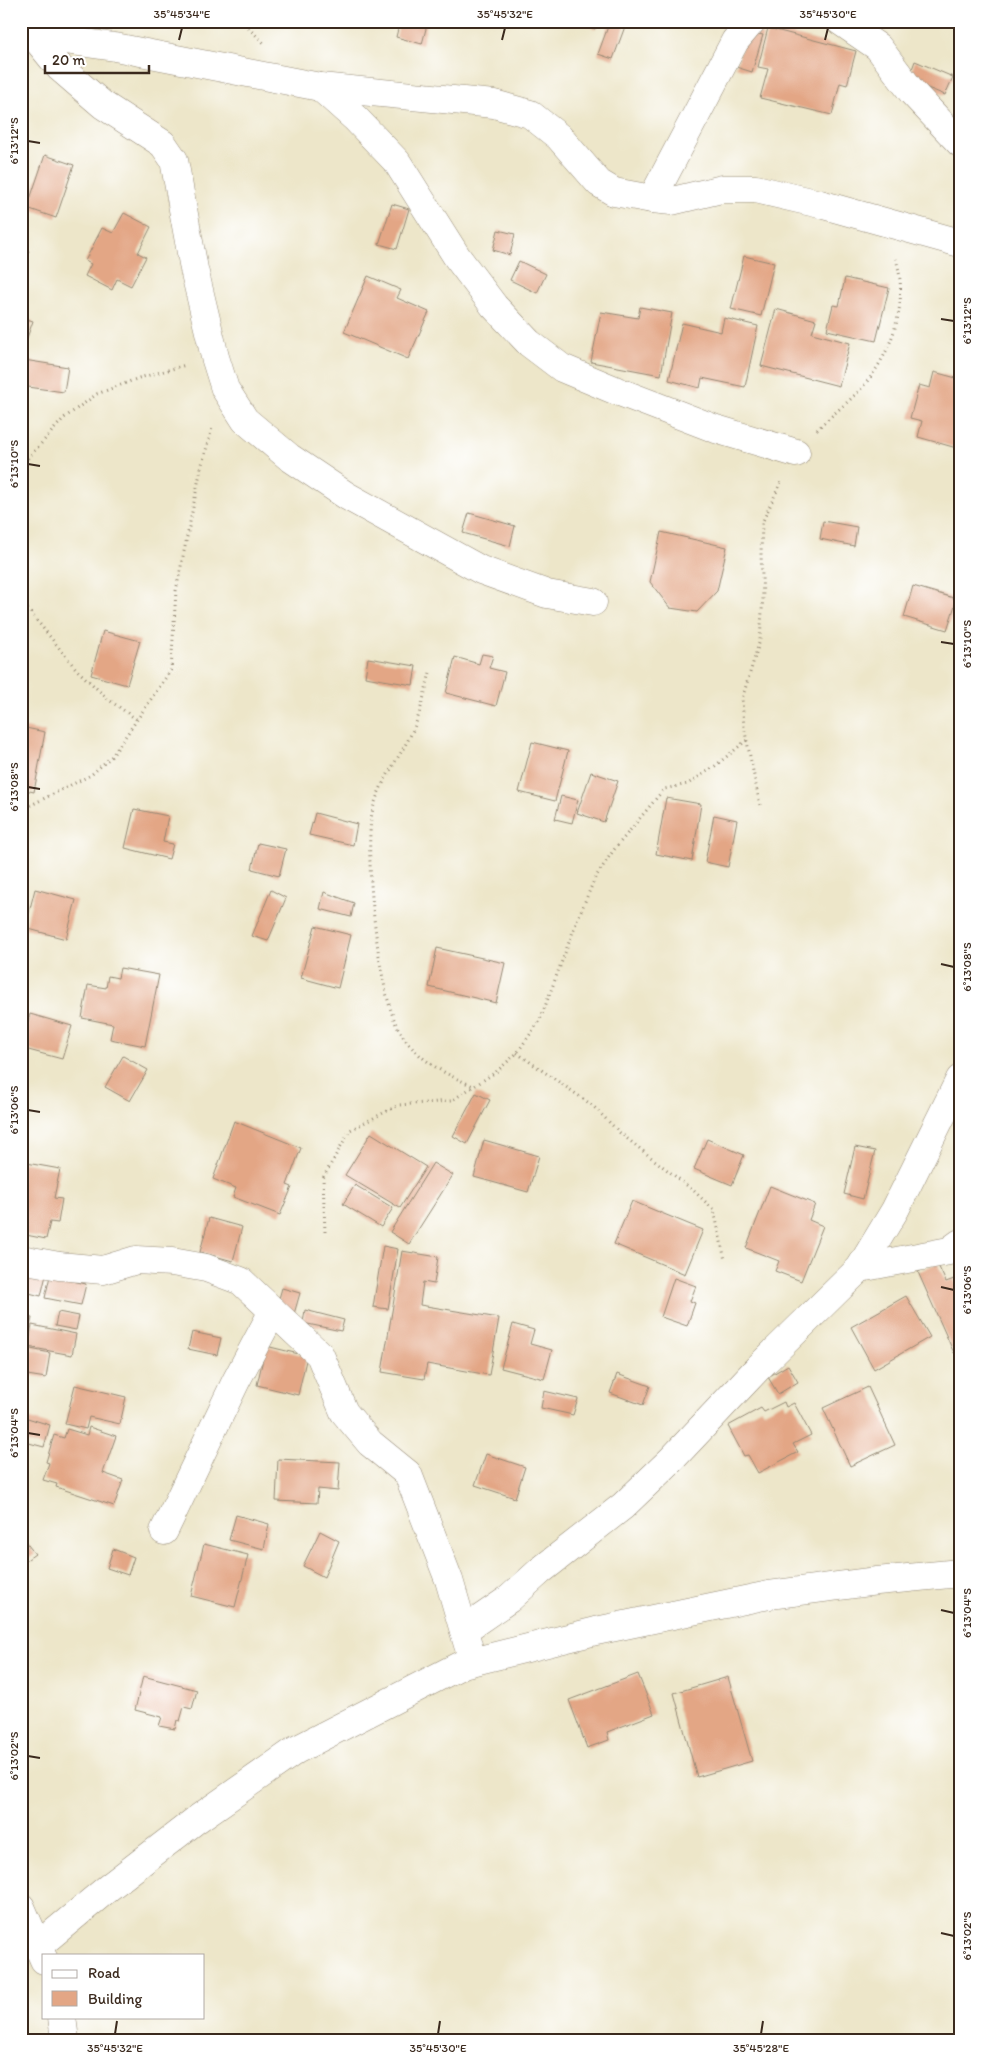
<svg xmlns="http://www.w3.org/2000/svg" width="981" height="2061" font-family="Itim,sans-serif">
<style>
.building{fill:#e3a685}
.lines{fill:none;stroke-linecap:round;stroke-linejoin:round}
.street-casing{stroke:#948874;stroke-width:29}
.secondary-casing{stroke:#948874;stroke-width:29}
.path{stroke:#948874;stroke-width:3;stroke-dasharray:1 4;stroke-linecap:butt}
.street{stroke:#fff;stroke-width:28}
.secondary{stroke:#fff;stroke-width:28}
.ticks{fill:none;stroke:#3b2a1e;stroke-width:2}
.neatline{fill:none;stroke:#3b2a1e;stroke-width:2}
.ticks-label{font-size:12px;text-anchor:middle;fill:#3b2a1e}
</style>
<rect width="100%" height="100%" fill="#fff"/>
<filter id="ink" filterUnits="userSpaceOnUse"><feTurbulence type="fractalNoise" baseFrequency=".02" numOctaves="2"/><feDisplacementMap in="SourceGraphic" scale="10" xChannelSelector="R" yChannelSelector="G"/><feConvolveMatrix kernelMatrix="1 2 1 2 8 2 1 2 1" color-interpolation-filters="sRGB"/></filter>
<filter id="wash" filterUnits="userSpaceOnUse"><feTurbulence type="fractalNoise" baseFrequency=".0096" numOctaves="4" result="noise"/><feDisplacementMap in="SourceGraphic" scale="20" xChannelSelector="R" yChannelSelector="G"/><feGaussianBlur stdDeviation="1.12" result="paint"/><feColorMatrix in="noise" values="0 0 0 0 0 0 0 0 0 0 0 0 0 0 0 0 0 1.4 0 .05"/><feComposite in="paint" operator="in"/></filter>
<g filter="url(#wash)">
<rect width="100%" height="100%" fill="#ede6c9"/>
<g id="blocks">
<g class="building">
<path d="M400 21H428L422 44 396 37Z"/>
<path d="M578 21H599L595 29Z"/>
<path d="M610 21H627L613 59 598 54Z"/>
<path d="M768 28 856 51 847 85 840 83 832 115 760 98 768 69 758 67Z"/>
<path d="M746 31 763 35 752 72 736 67Z"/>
<path d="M915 61 953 77 945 95 908 80Z"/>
<path d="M45 155 74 165 56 218 27 208Z"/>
<path d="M392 204 409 209 397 249 379 244Z"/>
<path d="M124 213 151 227 138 253 146 257 131 286 117 279 112 290 85 276 91 264 85 261 102 228 113 233Z"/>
<path d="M498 230 515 234 510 255 493 250Z"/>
<path d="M21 247 29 251 21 265Z"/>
<path d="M744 256 774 263 761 316 731 309Z"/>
<path d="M519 261 546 274 537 293 510 280Z"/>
<path d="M368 276 401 290 397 298 429 312 408 359 344 332Z"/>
<path d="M845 278 889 288 876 341 827 330 833 305 839 306Z"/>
<path d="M640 307 672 313 661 375 591 362 601 312 638 318Z"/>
<path d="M776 309 816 320 812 333 850 343 839 386 761 366Z"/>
<path d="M21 317 33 321 23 349 21 348Z"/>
<path d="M724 318 758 326 745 387 702 378 700 388 669 380 682 323 721 332Z"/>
<path d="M24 360 68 367 64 392 21 386Z"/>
<path d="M934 372 960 379V449L918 437 922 421 910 418 919 385 930 388Z"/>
<path d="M469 513 515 526 510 546 463 533Z"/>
<path d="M823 521 857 527 854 546 820 539Z"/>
<path d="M661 532 727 547 717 591 697 612 670 608 650 582Z"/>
<path d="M913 586 957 599 947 630 904 617Z"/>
<path d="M103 631 140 641 127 685 91 675Z"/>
<path d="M482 654 493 656 489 668 505 672 496 706 446 693 455 657 479 664Z"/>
<path d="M368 658 416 666 413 685 365 677Z"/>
<path d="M21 727 45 732 34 792 21 789Z"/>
<path d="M532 742 568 751 555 801 519 792Z"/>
<path d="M591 772 618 781 604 822 577 813Z"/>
<path d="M561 796 578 800 572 823 555 819Z"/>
<path d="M666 798 701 804 692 861 656 854Z"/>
<path d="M134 809 168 816 163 842 173 844 169 859 125 848Z"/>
<path d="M315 813 357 824 353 845 309 835Z"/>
<path d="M714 815 737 820 728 867 705 862Z"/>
<path d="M258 843 286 849 279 876 252 869Z"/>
<path d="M35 889 76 900 66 939 25 928Z"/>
<path d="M271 890 286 898 268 941 252 936Z"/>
<path d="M324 892 354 903 351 917 320 909Z"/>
<path d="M315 926 351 935 338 988 301 978Z"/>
<path d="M437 948 505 963 496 1003 429 987Z"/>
<path d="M120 968 159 975 145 1046 110 1039 113 1024 82 1018 88 985 106 988 108 976 118 978Z"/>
<path d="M30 1014 72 1026 62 1059 21 1048Z"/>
<path d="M123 1056 148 1070 130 1101 105 1087Z"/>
<path d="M476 1093 490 1100 467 1144 453 1136Z"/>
<path d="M234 1121 301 1148 287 1185 292 1187 280 1215 233 1197 236 1188 213 1179Z"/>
<path d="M371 1133 426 1167 400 1208 345 1175Z"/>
<path d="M707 1139 744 1155 732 1185 694 1169Z"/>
<path d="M484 1140 539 1156 528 1192 474 1177Z"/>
<path d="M855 1147 875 1151 863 1199 844 1194Z"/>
<path d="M21 1162 60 1169 54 1198 62 1199 58 1223 50 1222 46 1239 21 1234Z"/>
<path d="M433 1163 453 1175 409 1244 390 1232Z"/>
<path d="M355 1185 393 1208 381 1227 343 1204Z"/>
<path d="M770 1186 815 1204 809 1220 823 1226 801 1281 775 1271 779 1261 746 1248Z"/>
<path d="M632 1201 703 1230 685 1274 614 1244Z"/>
<path d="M209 1218 242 1227 233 1261 200 1252Z"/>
<path d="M383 1246 398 1249 388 1309 373 1307Z"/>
<path d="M402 1251 438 1257 434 1284 423 1282 420 1305 499 1318 489 1375 427 1364 424 1379 382 1372Z"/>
<path d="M937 1263 946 1282 954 1279 960 1293V1351L954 1353 918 1272Z"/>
<path d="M21 1269 46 1275 41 1296 21 1291Z"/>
<path d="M50 1276 86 1284 81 1305 45 1298Z"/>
<path d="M674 1278 696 1286 690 1301 695 1303 687 1326 661 1317Z"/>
<path d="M282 1288 300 1293 294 1314 276 1309Z"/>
<path d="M906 1296 930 1337 874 1369 851 1327Z"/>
<path d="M305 1310 344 1320 341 1331 303 1323Z"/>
<path d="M58 1312 79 1316 76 1330 55 1326Z"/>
<path d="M21 1316 32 1318 26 1344 21 1343Z"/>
<path d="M513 1324 534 1330 530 1344 552 1350 544 1379 501 1368Z"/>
<path d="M32 1325 76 1334 72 1355 28 1347Z"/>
<path d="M192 1332 221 1338 217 1355 188 1349Z"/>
<path d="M266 1346 307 1356 298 1395 257 1385Z"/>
<path d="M21 1347 50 1353 46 1378 21 1374Z"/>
<path d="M788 1365 798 1382 778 1394 768 1377Z"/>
<path d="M617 1374 650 1386 643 1405 610 1393Z"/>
<path d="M75 1385 126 1397 120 1424 89 1417 86 1429 65 1424Z"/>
<path d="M868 1387 895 1445 850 1466 823 1408Z"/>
<path d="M544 1391 578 1399 573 1415 541 1408Z"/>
<path d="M784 1402 786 1407 794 1403 811 1435 793 1444 798 1452 758 1473 748 1455 744 1456 728 1426 761 1408 764 1412Z"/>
<path d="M21 1416 50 1425 44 1447 25 1442 22 1455Z"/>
<path d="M89 1427 116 1436 103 1473 123 1480 114 1506 56 1487 57 1484 43 1480 49 1463 46 1462 54 1435 64 1438 67 1429 87 1435Z"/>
<path d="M486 1454 525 1467 515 1498 475 1485Z"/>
<path d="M278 1459 340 1462 338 1491 318 1489 317 1503 276 1501Z"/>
<path d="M236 1515 269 1524 264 1549 229 1540Z"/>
<path d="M320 1531 339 1541 324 1577 303 1566Z"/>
<path d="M21 1536 35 1554 21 1564Z"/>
<path d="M204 1544 248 1555 235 1607 191 1596Z"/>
<path d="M113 1549 134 1557 128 1575 107 1568Z"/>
<path d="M638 1674 654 1714 607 1732 609 1740 587 1748 569 1700Z"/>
<path d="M143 1676 197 1690 192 1709 184 1707 180 1721 177 1720 175 1729 159 1726 162 1717 135 1710Z"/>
<path d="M728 1677 752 1761 697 1777 674 1693Z"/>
</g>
</g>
</g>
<g filter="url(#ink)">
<use href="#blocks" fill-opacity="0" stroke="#948874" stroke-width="1"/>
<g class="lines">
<g class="street-casing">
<g id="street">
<path d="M840 21 878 47 912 92 960 143"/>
<path d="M21 34 115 47 320 87 494 104 530 114 559 137 599 183 614 192 652 199 735 41 752 21"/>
<path d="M34 36 60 68 103 105 163 144 174 160 194 269 215 357 225 389 245 420 289 457 347 496 481 570 547 594 593 602"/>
<path d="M320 87 356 119 397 162 457 257 494 306 529 343 562 368 617 391 716 429 796 453"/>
<path d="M652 199 672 201 722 189H756L820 204 960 243"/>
<path d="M21 1259 59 1266 103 1270 136 1260 172 1262 206 1268 241 1281 320 1355 344 1412 370 1443 408 1474 449 1580 468 1645"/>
<path d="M860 1268 949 1251 960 1243"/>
<path d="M164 1531 236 1381 273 1311"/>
<path d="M464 1630 509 1599 540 1571 623 1506 671 1460 758 1368 860 1268 895 1210 960 1079"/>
<path d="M38 1946 108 1888 196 1820 296 1750 463 1664 596 1631 769 1595 877 1581 960 1573"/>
</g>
</g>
<g class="secondary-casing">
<g id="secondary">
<path d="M21 1907 44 1960"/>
<path d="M62 2017 65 2040"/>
</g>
</g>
<g class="path">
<path d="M241 21 264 43"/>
<path d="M817 430C829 417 844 406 857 393 890 359 910 306 896 259"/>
<path d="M21 466 64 418 97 394 139 378 186 365"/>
<path d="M21 601 77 670 109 700 136 719"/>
<path d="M430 673C425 691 421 711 414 728 401 757 379 781 372 813 364 855 378 994 399 1030 417 1060 443 1073 473 1086"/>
<path d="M760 805 744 727 742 699 760 640 763 597 761 555 762 523 781 482"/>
<path d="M21 810 91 775 112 756 171 670 176 591 201 468 212 428"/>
<path d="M517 1053 592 1105 620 1133 694 1191 714 1210 725 1260"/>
<path d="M325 1232 323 1178 350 1130 399 1105 451 1101 496 1072 517 1053 540 1020 578 918 595 878 613 851 664 789 688 784 715 766 747 740"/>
</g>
<use href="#street" class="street"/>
<use href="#secondary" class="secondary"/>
</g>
</g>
<path class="ticks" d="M179 40 182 28M502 40 505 28M825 40 828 28M28 141 40 143M941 319 954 321M28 464 40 466M941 642 954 644M28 787 40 789M941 964 954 967M28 1110 40 1112M941 1287 954 1290M28 1433 40 1435M941 1610 954 1613M28 1756 40 1758M941 1933 954 1936M115 2034 117 2021M438 2034 440 2021M761 2034 763 2021"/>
<rect width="981" height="2061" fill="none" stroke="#fff" stroke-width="55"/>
<rect x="42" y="1954" width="162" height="65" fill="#ffffff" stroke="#b1aaa5"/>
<rect x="52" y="1970" width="25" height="8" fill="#ffffff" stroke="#b1aaa5"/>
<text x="88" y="1978" font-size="15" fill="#3b2a1e">Road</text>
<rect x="52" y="1991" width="25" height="15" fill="#e3a685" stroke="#b1aaa5"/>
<text x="88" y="2004" font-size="15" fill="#3b2a1e">Building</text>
<path d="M45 65v8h104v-8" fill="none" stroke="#3b2a1e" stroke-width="2.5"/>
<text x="52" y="65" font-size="15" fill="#3b2a1e" stroke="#ffffff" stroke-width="4" paint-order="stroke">20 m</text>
<rect x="28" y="28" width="926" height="2006" class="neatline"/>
<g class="ticks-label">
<text x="182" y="18">35°45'34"E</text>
<text x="505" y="18">35°45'32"E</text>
<text x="828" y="18">35°45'30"E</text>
<text transform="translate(14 141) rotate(-90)" y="4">6°13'12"S</text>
<text transform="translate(967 321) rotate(-90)" y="4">6°13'12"S</text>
<text transform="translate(14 464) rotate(-90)" y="4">6°13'10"S</text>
<text transform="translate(967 644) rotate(-90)" y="4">6°13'10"S</text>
<text transform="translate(14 787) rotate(-90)" y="4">6°13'08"S</text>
<text transform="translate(967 967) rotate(-90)" y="4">6°13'08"S</text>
<text transform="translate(14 1110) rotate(-90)" y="4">6°13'06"S</text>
<text transform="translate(967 1290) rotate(-90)" y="4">6°13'06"S</text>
<text transform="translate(14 1433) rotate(-90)" y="4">6°13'04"S</text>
<text transform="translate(967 1613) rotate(-90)" y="4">6°13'04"S</text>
<text transform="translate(14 1756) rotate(-90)" y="4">6°13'02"S</text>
<text transform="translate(967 1936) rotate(-90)" y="4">6°13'02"S</text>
<text x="115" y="2052">35°45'32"E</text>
<text x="438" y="2052">35°45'30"E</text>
<text x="761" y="2052">35°45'28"E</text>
</g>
</svg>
